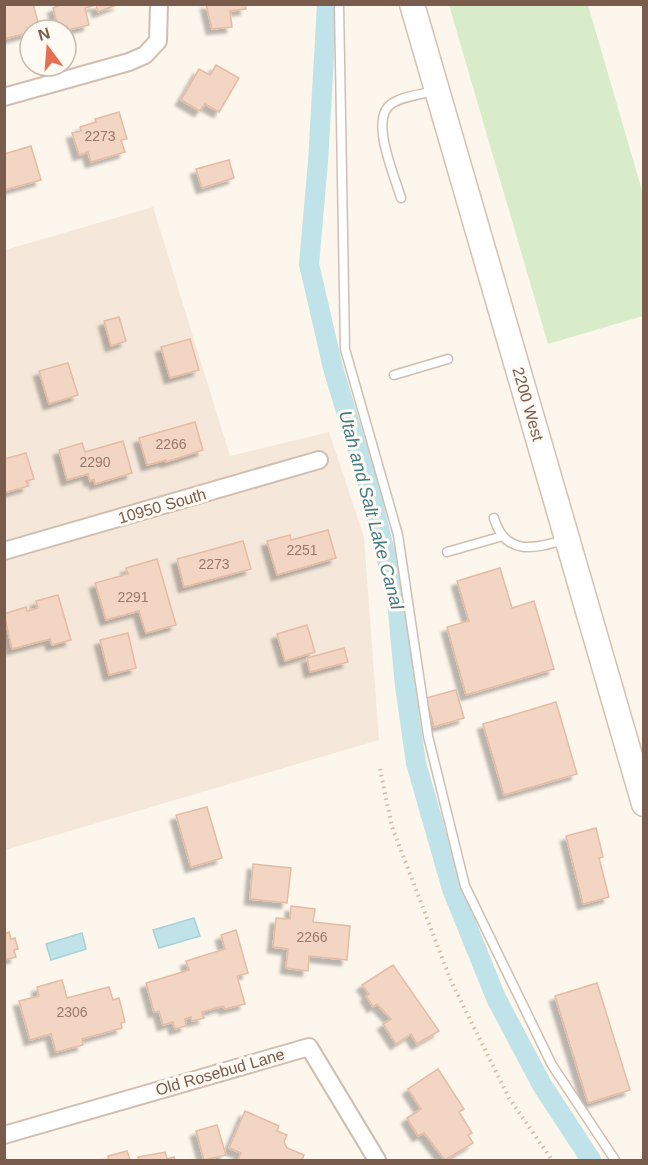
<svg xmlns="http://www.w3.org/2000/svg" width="648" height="1165" font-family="Arial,sans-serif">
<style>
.residential{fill:#f5e8da}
.green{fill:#d8ecc9}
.water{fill:#bfe3e8;stroke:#a5d3da;stroke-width:1.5}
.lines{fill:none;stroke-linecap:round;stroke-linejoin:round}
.canal{stroke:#bfe3e8;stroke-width:20}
.building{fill:#f3d5c3;stroke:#e6bba3;stroke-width:1.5;filter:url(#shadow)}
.lane-casing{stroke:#d1beb0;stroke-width:11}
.street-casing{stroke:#d1beb0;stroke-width:20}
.secondary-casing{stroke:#d6c0b0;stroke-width:27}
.path{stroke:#d9b8a5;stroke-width:4;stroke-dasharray:1.5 4.5;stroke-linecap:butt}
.lane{stroke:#fff;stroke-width:8}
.street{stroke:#fff;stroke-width:16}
.secondary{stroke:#fff;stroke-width:24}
.labels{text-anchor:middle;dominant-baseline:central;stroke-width:6;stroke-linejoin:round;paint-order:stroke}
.number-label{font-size:14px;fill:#987a6a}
.street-label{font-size:16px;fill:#7a5c4d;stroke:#fffaf3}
.water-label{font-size:18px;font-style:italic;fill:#437c86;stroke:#fffaf3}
</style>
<defs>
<filter id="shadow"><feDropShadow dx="-5.5" dy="5.5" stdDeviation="1.5" flood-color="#0004"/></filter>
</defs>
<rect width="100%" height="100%" fill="#fdf6ec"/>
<path class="residential" d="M153 207 230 456 329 432 364 537 379 740 5 850V250Z"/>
<path class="green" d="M449 5H588L643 194V316L548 344Z"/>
<g class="water">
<path d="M194 918 200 936 159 948 153 930Z"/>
<path d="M82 933 86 949 51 960 46 944Z"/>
</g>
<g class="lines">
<path class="canal" d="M327 4 318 162 309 264 333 368 370 491 397 601 405 686 416 763 452 889 496 998 542 1085 591 1160"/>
</g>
<g class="building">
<path d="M4 4H33L39 25 27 28 28 33 4 39Z"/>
<path d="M119 4 98 12 96 5 85 8 89 25 68 30 67 26 58 28 53 8 63 4Z"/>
<path d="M206 4H245L246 9 230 11 232 27 212 29Z"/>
<path d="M216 65 239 78 219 112 205 104 200 111 181 100 199 69 210 75Z"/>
<path d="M119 112 127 139 121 140 125 152 91 162 88 152 79 155 72 133 81 131 80 127 96 122 95 119Z"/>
<path d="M31 146 41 180 5 190 4 154Z"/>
<path d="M229 160 234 178 202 188 196 169Z"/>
<path d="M119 317 126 341 111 346 104 321Z"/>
<path d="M190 339 199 370 170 378 161 347Z"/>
<path d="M68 363 78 395 49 404 39 371Z"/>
<path d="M195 422 203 450 166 462V460L147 465 139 438Z"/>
<path d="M123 441 132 473 95 484 94 479 90 481 88 474 67 480 59 450 82 443 85 452Z"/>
<path d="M26 453 34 479 26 481 28 486 4 493V459Z"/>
<path d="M328 530 336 558 277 575 267 541 290 535 291 540Z"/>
<path d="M243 541 251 569 184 587 177 559Z"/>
<path d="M157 559 176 625 146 633 139 611 106 620 95 583 128 574 126 568Z"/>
<path d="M500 568 512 608 534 601 554 669 466 695 447 627 469 621 457 581Z"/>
<path d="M58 595 71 640 52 645 50 639 12 649 4 614 26 607 27 611 38 608 36 601Z"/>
<path d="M307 625 315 652 285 661 277 634Z"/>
<path d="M128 633 136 668 109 675 100 640Z"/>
<path d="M344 648 348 662 310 672 307 658Z"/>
<path d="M456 690 464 718 434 727 426 698Z"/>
<path d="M556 702 577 774 504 795 483 724Z"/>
<path d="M207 807 222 858 191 867 176 815Z"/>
<path d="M596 828 603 857 599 858 609 897 583 904 566 836Z"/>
<path d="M253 864 291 868 287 903 250 899Z"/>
<path d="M291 906 315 909 313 922 350 926 347 960 309 956 308 971 286 968 288 949 273 947 276 918 290 919Z"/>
<path d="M236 930 248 973 237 976 245 1004 225 1009 223 1006 202 1012 204 1018 192 1021 191 1017 185 1019 186 1026 175 1029 173 1022 163 1025 159 1011 154 1012 146 983 189 970 186 961 225 949 221 935Z"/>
<path d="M9 932 11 939 15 938 18 949 14 950 16 957 4 960V934Z"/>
<path d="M393 965 439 1031 417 1044 411 1034 396 1044 383 1024 391 1019 377 1004 373 1007 366 996 369 994 362 985Z"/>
<path d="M62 980 67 998 109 987 113 1000 119 998 125 1022 121 1023 122 1028 82 1039 83 1045 56 1052 51 1034 30 1040 19 1001 39 996 37 987Z"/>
<path d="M597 983 630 1090 588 1103 555 996Z"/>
<path d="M438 1069 464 1109 459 1112 472 1133 468 1135 473 1143 445 1160 424 1133 418 1136 407 1118 421 1109 408 1089Z"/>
<path d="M245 1111 279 1126 277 1131 287 1135 284 1142 287 1148 304 1155 302 1160H238L241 1153 229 1148Z"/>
<path d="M217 1125 226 1155 204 1160 196 1131Z"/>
<path d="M127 1151 130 1160H109L108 1156Z"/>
<path d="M165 1152 167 1159 174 1157 175 1160H139L138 1157Z"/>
</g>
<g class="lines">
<g class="lane-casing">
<g id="lane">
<path d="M339 4 345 349 398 535 428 736 465 886 552 1065 615 1160"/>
<path d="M401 198C395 177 370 121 390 105 401 96 420 95 434 91"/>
<path d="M394 375 448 359"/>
<path d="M494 518C505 556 534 549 564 540"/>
<path d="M447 552 503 536"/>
</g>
</g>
<g class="street-casing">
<g id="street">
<path d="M4 97 129 62 145 55 158 41 159 4"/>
<path d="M4 551 319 460"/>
<path d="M4 1135 309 1047 377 1160"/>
</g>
</g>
<g class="secondary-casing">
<path id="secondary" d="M412 4 644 804"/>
</g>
<path class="path" d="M380 769 392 827 451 981 509 1098 552 1160"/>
<use href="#lane" class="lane"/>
<use href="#street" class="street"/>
<use href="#secondary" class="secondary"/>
</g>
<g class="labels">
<g class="number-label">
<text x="100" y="136">2273</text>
<text x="171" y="444">2266</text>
<text x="95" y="462">2290</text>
<text x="302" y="550">2251</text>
<text x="214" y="564">2273</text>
<text x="133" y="597">2291</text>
<text x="312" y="937">2266</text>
<text x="72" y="1012">2306</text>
</g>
<g class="street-label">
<text transform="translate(528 404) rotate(74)">2200 West</text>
<text transform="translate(162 506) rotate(-16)">10950 South</text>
<text transform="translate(220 1072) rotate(-16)">Old Rosebud Lane</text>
</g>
<g class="water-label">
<text transform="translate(371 510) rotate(75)">Utah and Salt Lake Canal</text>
</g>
</g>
<rect width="648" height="1165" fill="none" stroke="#7a5c4d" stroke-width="12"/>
<g transform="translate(48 48) rotate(344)"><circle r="28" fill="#fffaf3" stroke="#cabbb1" stroke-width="1.5"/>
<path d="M0-4.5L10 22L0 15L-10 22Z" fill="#e76f51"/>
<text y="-9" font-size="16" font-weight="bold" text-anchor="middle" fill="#7a5c4d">N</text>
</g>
</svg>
